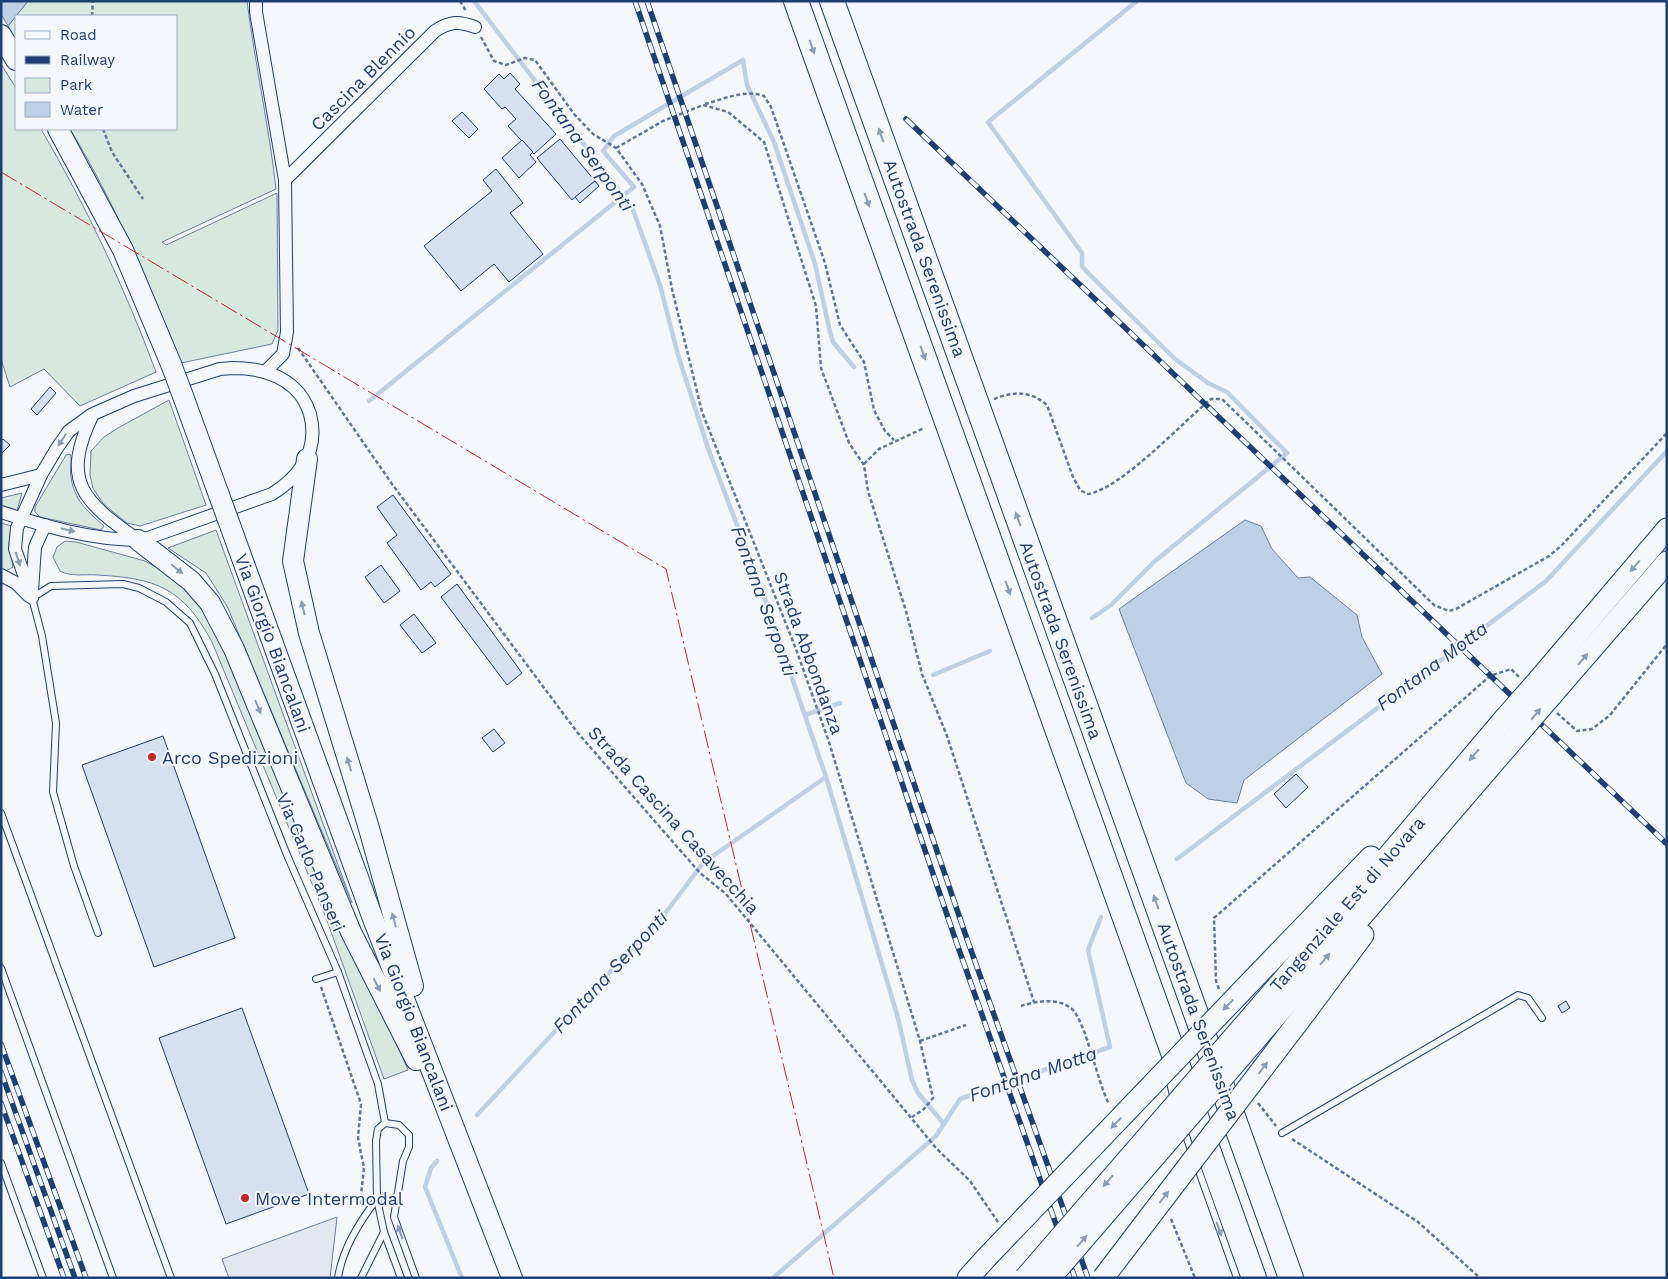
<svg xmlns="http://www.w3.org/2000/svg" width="1668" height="1279" font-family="'Work Sans',sans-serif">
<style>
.green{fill:#d7e8df;stroke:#687fa3}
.parking{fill:#e3e8f0;stroke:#687fa3}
.water{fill:#bed0e5;stroke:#687fa3}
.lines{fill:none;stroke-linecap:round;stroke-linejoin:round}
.stream{stroke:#bed0e5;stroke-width:4.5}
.building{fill:#d5e0f0;stroke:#1d3f73}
.service-casing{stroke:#1d3f73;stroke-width:8}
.minor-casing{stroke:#1d3f73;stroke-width:14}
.primary-casing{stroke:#1d3f73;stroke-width:22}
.trunk-casing{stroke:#1d3f73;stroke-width:23}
.motorway-casing{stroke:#1d3f73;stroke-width:26}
.path{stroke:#5e769c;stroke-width:2.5;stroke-dasharray:4 2.5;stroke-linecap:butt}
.service{stroke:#f4f7fb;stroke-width:6}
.minor{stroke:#f4f7fb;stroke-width:12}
.primary{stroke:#f4f7fb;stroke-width:20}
.trunk{stroke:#f4f7fb;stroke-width:21}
.motorway{stroke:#f4f7fb;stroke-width:24}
.rail-casing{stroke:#1d3f73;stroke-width:5.5}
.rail{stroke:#f4f7fb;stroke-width:4;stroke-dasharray:11;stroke-linecap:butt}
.primary-bridge-casing{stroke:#1d3f73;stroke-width:22;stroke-linecap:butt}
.trunk-bridge-casing{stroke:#1d3f73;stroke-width:23;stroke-linecap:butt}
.primary-bridge{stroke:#f4f7fb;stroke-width:20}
.trunk-bridge{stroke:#f4f7fb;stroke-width:21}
.power{stroke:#c62828;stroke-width:1;stroke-dasharray:18 4 2.5 4;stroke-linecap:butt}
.oneway{fill:#889bb7}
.poi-dot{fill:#c62828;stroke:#f4f7fb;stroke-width:2}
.labels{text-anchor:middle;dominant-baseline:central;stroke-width:4;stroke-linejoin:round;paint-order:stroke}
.street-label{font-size:18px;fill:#1d3f73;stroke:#f4f7fb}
.poi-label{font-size:18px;fill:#1d3f73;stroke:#f4f7fb;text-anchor:start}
.water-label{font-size:19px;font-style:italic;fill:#1d3f73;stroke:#f4f7fb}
</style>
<rect width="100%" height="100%" fill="#f4f7fb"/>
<g class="green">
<path d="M28 1H247C255 64 269 126 276 189L162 242 166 245 277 193 278 330 272 344 181 363C148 283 115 203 70 129H176V16H16V40L8 26Z"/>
<path d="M1 64 16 88V129H41C86 206 125 288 156 372L80 406 44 369 10 387 1 359Z"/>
<path d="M169 400 206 505 140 526 127 523 112 511 102 502 93 488 90 475 91 451 104 437 118 428Z"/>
<path d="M70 454C73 460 69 469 71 477 74 500 87 511 104 526L101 530 40 517 35 512V507L66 455Z"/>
<path d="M22 493 17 511 1 506V498Z"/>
<path d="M1 523 11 526 9 545 13 567 4 572 1 569Z"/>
<path d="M216 530 352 903 227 606 206 573 168 548Z"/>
<path d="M65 541 76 542 145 561 167 573 197 600 216 632 408 1070 384 1079 325 915 212 642C183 588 156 578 97 575 85 574 71 577 60 571L53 557 57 547Z"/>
</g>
<path class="parking" d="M337 1217 330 1278H229L222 1259Z"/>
<g class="water">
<path d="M1 1H28L8 26 1 14Z"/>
<path d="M1245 520 1261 526 1272 549 1298 578 1310 577 1357 615 1362 637 1382 674 1244 780 1237 803 1208 799 1186 783 1119 609Z"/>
</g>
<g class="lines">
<g class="stream">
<path d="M474 1 632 207 660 285 678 355 709 451 765 599 826 777 703 863 667 911 477 1115"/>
<path d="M369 401 634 187 603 151 614 136 743 60 747 85 774 142 815 264 830 332 833 342 854 367"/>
<path d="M1092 618 1111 605 1155 561 1287 453 1227 392 1208 383 1175 359 1087 272 1082 266V253L988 122 1137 1"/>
<path d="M933 675 990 651"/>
<path d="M805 715 840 703"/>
<path d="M826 777 898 1018 912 1080 918 1093 944 1124"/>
<path d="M1177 859 1546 581 1667 451"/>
<path d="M437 1161 431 1168 425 1187 462 1278"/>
<path d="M773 1278 936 1136 960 1099 1110 1047 1088 950 1101 917"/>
</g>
</g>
<g class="building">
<path d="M510 73 520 84 515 89 556 134 534 154 508 126 516 119 505 107 502 109 484 89 499 74 504 79Z"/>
<path d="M462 112 478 129 469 138 452 121Z"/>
<path d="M560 139 595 181 572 200 537 158Z"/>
<path d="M522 140 533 152 530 155 536 162 519 178 502 158Z"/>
<path d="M496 169 523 203 510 213 543 254 509 282 494 264 461 291 424 246 492 191 483 180Z"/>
<path d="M595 181 599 186 580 203 575 197Z"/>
<path d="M50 387 56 393 37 415 31 409Z"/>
<path d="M3 439 10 445 1 454V441Z"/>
<path d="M393 495 451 574 435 587 431 582 421 590 387 543 397 535 377 507Z"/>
<path d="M381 565 400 591 384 603 365 577Z"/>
<path d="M457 584 522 673 507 685 441 597Z"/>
<path d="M414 614 436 643 422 653 400 625Z"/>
<path d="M494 729 505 743 493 752 482 738Z"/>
<path d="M163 736 235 938 154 967 82 765Z"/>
<path d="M1296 774 1308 787 1286 808 1274 794Z"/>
<path d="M1566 1001 1570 1008 1562 1013 1558 1006Z"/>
<path d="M242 1008 309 1194 226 1224 159 1038Z"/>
</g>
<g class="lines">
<g class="service-casing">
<g id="service">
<path d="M1 813 171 1278"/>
<path d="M98 933 74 866 53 792 56 723 42 636 32 598 51 586 123 584 139 588 166 602 190 623 215 674 287 855 338 972 378 1084 385 1123"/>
<path d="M1 968 113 1278"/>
<path d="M316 979 338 972"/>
<path d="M1168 1075 1174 1099"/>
<path d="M1184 1130 1192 1153"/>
<path d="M1282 1133 1518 995 1528 998 1542 1018"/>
<path d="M1 1163 43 1278"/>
<path d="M1196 1163 1237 1278"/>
<path d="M338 1278C342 1250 360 1221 377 1199"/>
<path d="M361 1278 384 1232"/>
<path d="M401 1278 384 1232 377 1199 376 1141 378 1129 385 1123 399 1125 409 1135V1147L403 1161 394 1217 416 1278"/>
</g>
</g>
<g class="minor-casing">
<g id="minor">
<path d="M256 1V12L285 180 287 332 283 354 265 372"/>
<path d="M285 180 435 31C450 21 459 21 475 27"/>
<path d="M233 368C255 368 278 373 294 388 301 394 307 405 310 414 319 449 302 475 272 494L145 539 138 540C83 501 60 482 93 414L134 396 220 369Z"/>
<path d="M1 485 41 475"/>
<path d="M1 512C44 526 92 540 138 540"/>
<path d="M1 575 16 583 29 596"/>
<path d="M32 591 35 547 45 525"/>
<path d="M32 598 15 549 17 528 41 475 57 448 69 431 91 415"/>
</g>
</g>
<g class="primary-casing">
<g id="primary">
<path d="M1 35 16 60"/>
<path d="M58 129 123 250 171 364"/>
<path d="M183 396 219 495"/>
<path d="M307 459 293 561 309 633 368 825 413 986"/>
<path d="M231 528 372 916 512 1278"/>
<path d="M138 540 191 581 210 603 234 649 351 932 416 1060"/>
</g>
</g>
<g class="trunk-casing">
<g id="trunk">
<path d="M1535 684 1667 529"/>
<path d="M1551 696 1667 562"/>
<path d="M1262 970 1371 857"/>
<path d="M1278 986 1505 718"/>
<path d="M1293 996 1520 732"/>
<path d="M1308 1009 1363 935"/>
<path d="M968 1278 987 1257"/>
</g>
</g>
<g class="motorway-casing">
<g id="motorway">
<path d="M796 1 1254 1278"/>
<path d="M832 1 1291 1278"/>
</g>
</g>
<g class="path">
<path d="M460 1 466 11"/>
<path d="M92 16 93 1"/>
<path d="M481 37 494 61 506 65 525 58 535 60 574 114 593 134 616 148 642 184 660 226 672 289 702 412 796 649 829 742 920 1041 933 1098 924 1109 912 1117"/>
<path d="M705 104C724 99 745 89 764 96L771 107 825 263 840 325 864 362 874 410 885 431 894 440"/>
<path d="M103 129 112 152 143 199"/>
<path d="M616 148 663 121 703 105 728 112 764 142 816 306 821 368 849 443 864 465 868 491 906 611 922 674 947 736 1034 1002"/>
<path d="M298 348 392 484 577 732 700 873 726 894 936 1148 970 1181 998 1222"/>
<path d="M994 399C1014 391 1031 391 1047 405L1073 477 1080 490 1087 494C1119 491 1184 421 1211 399H1222L1434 605 1449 611 1456 609 1549 556 1561 546 1667 433"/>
<path d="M864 464 879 449 924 428"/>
<path d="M1557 713 1577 731 1592 729 1610 715 1667 644"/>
<path d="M321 987 361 1104 358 1138 364 1168 360 1204"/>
<path d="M1219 989 1216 981 1214 918 1490 676 1511 669 1519 677"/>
<path d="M1021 1006C1036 1001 1060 997 1073 1010 1087 1026 1097 1081 1109 1104"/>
<path d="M920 1041 966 1025"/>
<path d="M1258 1103 1276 1126"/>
<path d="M1292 1139 1418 1222 1480 1278"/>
<path d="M1171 1219 1195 1278"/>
</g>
<use href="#service" class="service"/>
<use href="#minor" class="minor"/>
<use href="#primary" class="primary"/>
<use href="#trunk" class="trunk"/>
<use href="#motorway" class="motorway"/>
<g class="rail-casing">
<g id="rail">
<path d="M635 1 957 944 1075 1278"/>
<path d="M647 1 967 939 1088 1278"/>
<path d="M906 119 1667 844"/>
<path d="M1 1044 86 1278"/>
<path d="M1 1072 75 1278"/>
<path d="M1 1103 64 1278"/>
</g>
</g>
<use href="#rail" class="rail"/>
<g class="primary-bridge-casing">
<g id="primary-bridge">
<path d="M171 364 183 396"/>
<path d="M219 495 231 528"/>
</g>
</g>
<g class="trunk-bridge-casing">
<g id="trunk-bridge">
<path d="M1505 718 1535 684"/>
<path d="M1520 732 1551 696"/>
<path d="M987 1257 1262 970"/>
<path d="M1025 1278 1278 986"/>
<path d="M1050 1278 1293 996"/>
<path d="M1103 1278 1308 1009"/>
</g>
</g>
<use href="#primary-bridge" class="primary-bridge"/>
<use href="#trunk-bridge" class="trunk-bridge"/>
<path class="power" d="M1 172 666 569 834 1278"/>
</g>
<defs><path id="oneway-solid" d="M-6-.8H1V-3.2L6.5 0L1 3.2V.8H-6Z" transform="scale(1.25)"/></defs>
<g class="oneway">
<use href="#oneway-solid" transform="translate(812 47) rotate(71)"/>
<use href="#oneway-solid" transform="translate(881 135) rotate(-110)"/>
<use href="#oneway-solid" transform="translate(867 200) rotate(70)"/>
<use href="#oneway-solid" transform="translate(923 353) rotate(70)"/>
<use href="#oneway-solid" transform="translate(62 440) rotate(124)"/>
<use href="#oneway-solid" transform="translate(1018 519) rotate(-110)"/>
<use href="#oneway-solid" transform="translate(68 530) rotate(13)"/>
<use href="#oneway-solid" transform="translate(18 559) rotate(71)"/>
<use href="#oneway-solid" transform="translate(1635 566) rotate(131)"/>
<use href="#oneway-solid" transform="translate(177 569) rotate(39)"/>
<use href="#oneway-solid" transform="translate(1008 588) rotate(70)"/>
<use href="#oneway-solid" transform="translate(303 608) rotate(-103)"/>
<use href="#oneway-solid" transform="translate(1583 659) rotate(-49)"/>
<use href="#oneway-solid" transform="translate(258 707) rotate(68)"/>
<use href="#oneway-solid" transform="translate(1536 714) rotate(-50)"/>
<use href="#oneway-solid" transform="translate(1474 755) rotate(130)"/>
<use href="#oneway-solid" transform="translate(349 764) rotate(-107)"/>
<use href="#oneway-solid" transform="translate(1156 902) rotate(-110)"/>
<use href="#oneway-solid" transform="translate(394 920) rotate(-105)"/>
<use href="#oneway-solid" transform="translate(1325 959) rotate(-49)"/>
<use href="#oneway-solid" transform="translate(377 985) rotate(63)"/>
<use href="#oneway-solid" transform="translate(1228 1005) rotate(134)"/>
<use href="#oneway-solid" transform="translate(1263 1068) rotate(-53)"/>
<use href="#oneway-solid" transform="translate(1116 1123) rotate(134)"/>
<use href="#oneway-solid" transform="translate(1108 1181) rotate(131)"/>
<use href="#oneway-solid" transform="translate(1164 1197) rotate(-53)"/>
<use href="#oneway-solid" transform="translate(1219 1229) rotate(70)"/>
<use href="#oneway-solid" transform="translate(400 1232) rotate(-110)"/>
<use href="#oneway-solid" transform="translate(1082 1241) rotate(-49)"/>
</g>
<g class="poi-dot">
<circle cx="152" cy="757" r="5"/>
<circle cx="245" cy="1198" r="5"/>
</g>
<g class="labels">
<g class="street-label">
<text transform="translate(363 78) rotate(-45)">Cascina Blennio</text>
<text transform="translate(925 258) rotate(70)">Autostrada Serenissima</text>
<text transform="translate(1061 640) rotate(70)">Autostrada Serenissima</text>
<text transform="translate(273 643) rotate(70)">Via Giorgio Biancalani</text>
<text transform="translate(809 653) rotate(70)">Strada Abbondanza</text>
<text transform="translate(674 820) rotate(48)">Strada Cascina Casavecchia</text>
<text transform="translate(311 862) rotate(67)">Via Carlo Panseri</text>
<text transform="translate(1347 904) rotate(-49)">Tangenziale Est di Novara</text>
<text transform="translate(1199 1021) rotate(70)">Autostrada Serenissima</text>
<text transform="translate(414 1022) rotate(69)">Via Giorgio Biancalani</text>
</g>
<g class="poi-label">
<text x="162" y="757">Arco Spedizioni</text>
<text x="255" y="1198">Move Intermodal</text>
</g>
<g class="water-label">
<text transform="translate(583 145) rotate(54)">Fontana Serponti</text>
<text transform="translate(764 601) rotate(70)">Fontana Serponti</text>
<text transform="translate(1432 666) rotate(-37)">Fontana Motta</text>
<text transform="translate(610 972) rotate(-47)">Fontana Serponti</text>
<text transform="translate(1033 1074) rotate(-19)">Fontana Motta</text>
</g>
</g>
<rect width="1668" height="1279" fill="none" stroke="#1d3f73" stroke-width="5"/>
<rect x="15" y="15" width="162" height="115" fill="#f4f7fb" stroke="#9eadc5"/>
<rect x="25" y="31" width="25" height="8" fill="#f4f7fb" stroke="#9eadc5"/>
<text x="60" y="40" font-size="15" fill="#1d3f73">Road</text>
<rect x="25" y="56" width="25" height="8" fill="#1d3f73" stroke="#9eadc5"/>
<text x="60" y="65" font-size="15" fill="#1d3f73">Railway</text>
<rect x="25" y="78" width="25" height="15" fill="#d7e8df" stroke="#9eadc5"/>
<text x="60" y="90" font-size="15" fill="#1d3f73">Park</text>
<rect x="25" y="102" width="25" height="15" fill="#bed0e5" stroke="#9eadc5"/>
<text x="60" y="115" font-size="15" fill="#1d3f73">Water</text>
</svg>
